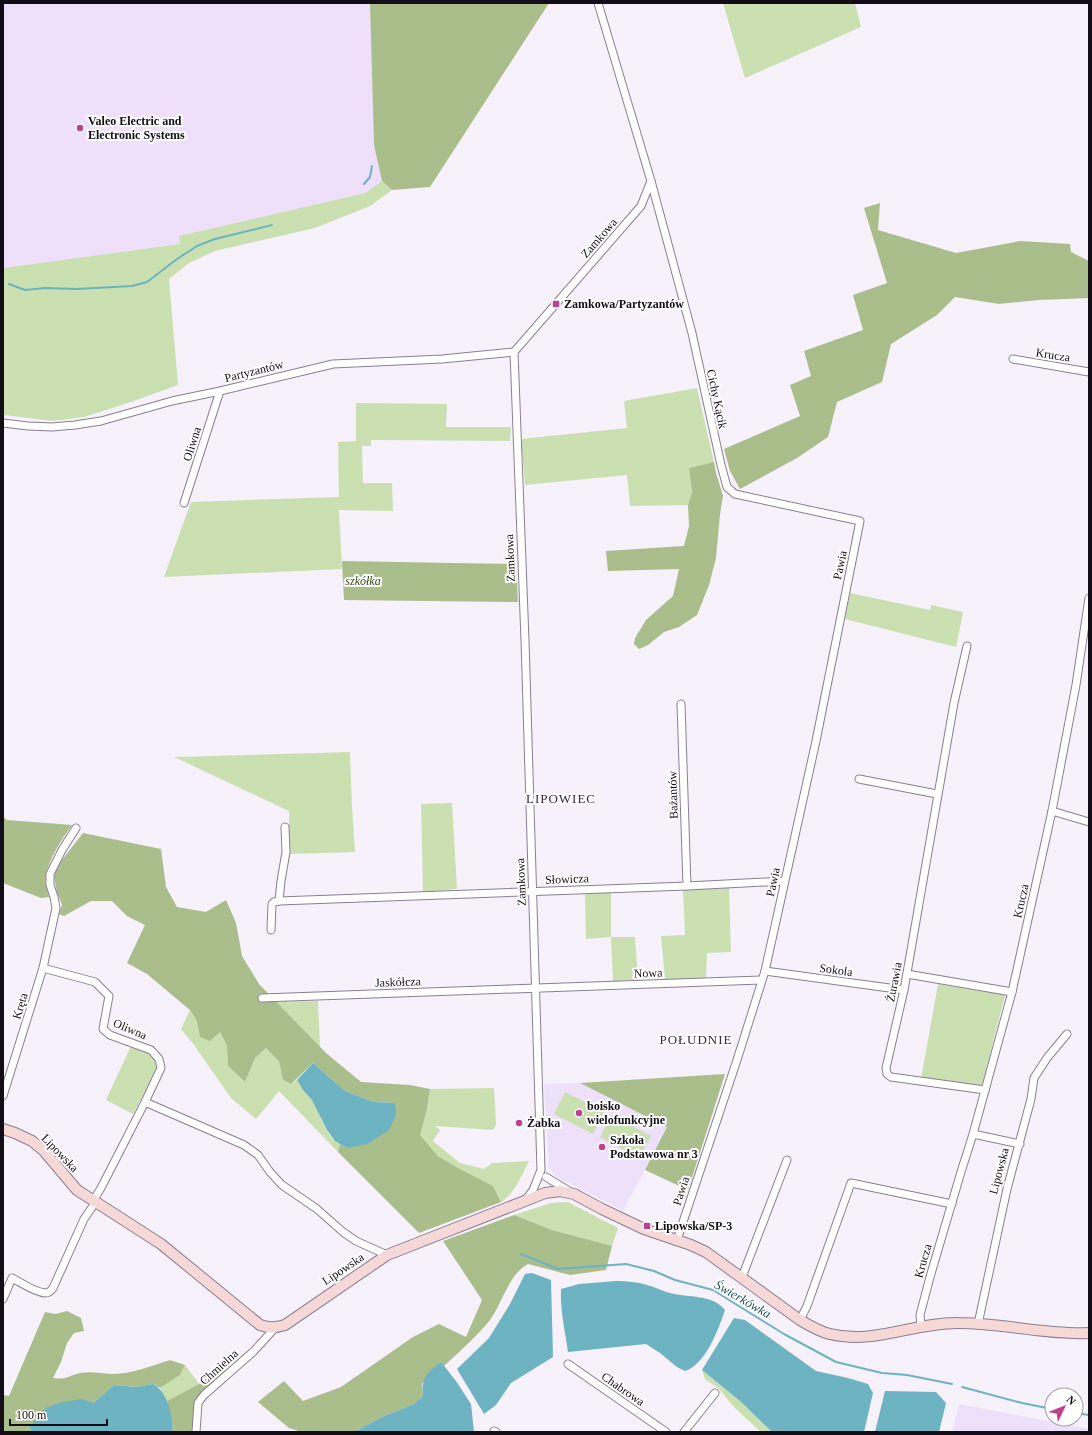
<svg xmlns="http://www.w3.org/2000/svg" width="1092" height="1435" font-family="Georgia,serif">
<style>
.built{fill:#eee0fb}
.green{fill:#cbe0b1}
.forest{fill:#a9be8b}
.water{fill:#6db3c2}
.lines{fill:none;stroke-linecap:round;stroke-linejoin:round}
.stream{stroke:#6db3c2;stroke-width:2}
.street-casing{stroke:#8a7e96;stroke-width:9}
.secondary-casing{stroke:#8a7e96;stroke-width:12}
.street{stroke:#fff;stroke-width:7}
.secondary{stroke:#f6d8d7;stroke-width:10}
.poi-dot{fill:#bf408d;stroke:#fff;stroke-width:1.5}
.labels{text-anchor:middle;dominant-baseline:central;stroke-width:4;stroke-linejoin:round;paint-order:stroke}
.poi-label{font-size:12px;font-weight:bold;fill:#120d16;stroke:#fff;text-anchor:start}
.street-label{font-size:12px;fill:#120d16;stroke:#fff}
.park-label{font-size:12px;font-style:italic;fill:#354911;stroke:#fff}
.neighbourhood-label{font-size:13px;letter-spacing:1px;fill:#33293d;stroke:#fff}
.water-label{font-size:13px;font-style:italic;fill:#1a5661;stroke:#fff}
</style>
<rect width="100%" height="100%" fill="#f6f1fb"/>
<g class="built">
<path d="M3 3H370L374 145 382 181 365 193 179 236 180 244 3 268Z"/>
<path d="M580 1083 667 1127 623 1211 557 1177 549 1168 544 1084Z"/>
<path d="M959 1404 1089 1429V1432H952Z"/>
</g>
<g class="green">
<path d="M723 3H855L861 27 745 78Z"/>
<path d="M382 181 392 190 370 206 315 228 215 251 189 263 169 279 178 385 131 402 84 417 53 421 3 415V268L180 244 179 236 365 193Z"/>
<path d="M697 388 714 462 689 468 692 492 688 505 630 506 627 475 525 485 521 439 627 428 624 401Z"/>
<path d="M356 403 447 404 446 427H511L510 441 371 440V446H362L363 483H392L393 511 339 510 342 569 164 577 191 502 339 497 338 442 356 441Z"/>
<path d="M850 593 930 610 931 605 963 612 956 647 845 619Z"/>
<path d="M350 752 352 807 355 852 289 854V811L174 757Z"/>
<path d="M452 803 457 889 423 892 421 804Z"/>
<path d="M729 887 731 952 707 953 706 979H665L661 936 685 935 683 890Z"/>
<path d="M611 892V937H635L638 980 613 981 611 937 586 939 585 894Z"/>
<path d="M938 984 1005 995 982 1086 921 1079Z"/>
<path d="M318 1001 320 1048 276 1002Z"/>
<path d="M190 1010 197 1021 201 1037 220 1032 227 1046 228 1066 245 1082 255 1058 266 1048 280 1061 283 1080 291 1084 297 1080C301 1087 306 1093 312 1100 322 1114 323 1134 340 1144L338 1152 279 1091 256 1119 231 1098 194 1045 181 1029Z"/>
<path d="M131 1046C144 1051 155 1052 158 1067L133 1114 106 1100Z"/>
<path d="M494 1088 496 1125 493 1130 435 1126 440 1130 433 1141 460 1163 484 1169 492 1163 529 1161C523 1173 514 1195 501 1202L493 1186 460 1169 438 1156 419 1135 427 1109 430 1089Z"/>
<path d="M565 1092 604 1112 593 1134 554 1114Z"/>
<path d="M611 1115 651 1136 639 1158 600 1137Z"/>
<path d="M568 1202 618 1228 612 1246 552 1230 514 1215 551 1203Z"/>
<path d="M185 1365 199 1384 167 1401 160 1388 180 1375Z"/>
<path d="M702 1370 740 1401 772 1432H761L734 1407 719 1389 705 1379Z"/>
</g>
<g class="forest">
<path d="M370 3H549L430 187 392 190 382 181 374 145Z"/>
<path d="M880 203 878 230 956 253 1020 241 1070 244 1071 252 1089 261V298L1039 300 999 304 955 297 937 315 891 344 882 382 837 402 828 437 797 458 740 489 730 471 724 449 800 416 790 385 811 376 804 351 863 330 853 295 887 283 864 208Z"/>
<path d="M714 462 716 473 723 496 720 514 716 558 709 585 697 615 679 627 664 632 648 645 639 649 634 644 635 638 646 620 673 596 679 569 608 571 606 551 684 546 689 526 688 505 692 492 689 468Z"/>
<path d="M342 561 516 564 518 602 344 600Z"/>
<path d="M3 817 7 820 72 825C62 839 49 858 46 875 44 882 47 890 49 897L41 898 3 883Z"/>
<path d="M83 833 161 849 166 887 177 907 206 912 226 900 236 923 242 956 259 984 326 1053 361 1082 410 1085 430 1089 427 1109 420 1135 438 1156 460 1169 493 1186 501 1202 419 1233 338 1152 340 1144 347 1148 395 1103 374 1102 345 1091 313 1063 291 1084 283 1080 279 1061 266 1048 255 1058 245 1082 228 1066 227 1046 220 1032 210 1041 200 1037 197 1021 190 1010 147 974 127 963 145 925 127 916 112 901H91L64 916 59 914 62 905 57 892 54 877 58 865Z"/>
<path d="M725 1074 688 1190 645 1170 667 1127 580 1083Z"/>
<path d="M514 1215 552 1230 612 1246 606 1270 570 1275 528 1264C509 1274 502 1303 490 1320 478 1335 458 1353 444 1366L441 1362 422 1384 423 1396 414 1404 384 1416 354 1432H302L289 1428 258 1402 284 1381 303 1401 341 1387 413 1337 439 1324 466 1337 482 1300 443 1241Z"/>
<path d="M67 1311 81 1318 84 1331 74 1333 67 1343 61 1362 53 1378C68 1380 67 1376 80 1373 90 1371 101 1373 111 1374 132 1374 151 1366 170 1360L185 1365 180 1375 160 1388 153 1384 136 1387 114 1385 93 1403 30 1426 31 1432H3V1395L9 1396 45 1312 55 1314Z"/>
<path d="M221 1367 227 1372 195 1406 193 1414 194 1432H173L172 1421 167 1401 199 1384Z"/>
</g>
<g class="water">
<path d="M313 1063 345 1091 374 1102 395 1103 396 1115 389 1130 367 1144 347 1148 335 1141 327 1130 312 1100 303 1090 297 1080Z"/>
<path d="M532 1273 551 1280 553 1357 511 1383 496 1405 484 1414 457 1369 489 1338 510 1304 525 1274Z"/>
<path d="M616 1281C627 1281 637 1282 647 1285 655 1287 662 1291 670 1293 688 1298 713 1294 725 1310 718 1330 706 1364 685 1371L677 1367 660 1353 646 1344 568 1352C565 1331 560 1310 561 1289L579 1284Z"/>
<path d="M734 1318 745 1320 816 1371 848 1378 868 1384 873 1393 864 1432H772L740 1401 702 1370Z"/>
<path d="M441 1362 456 1381 471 1404 474 1432H354L384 1416 414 1404 423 1396C421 1377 427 1373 441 1362Z"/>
<path d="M153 1384C169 1393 172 1415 173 1432H31L30 1426 46 1408 62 1402 82 1399 93 1403 114 1385 136 1387Z"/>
<path d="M885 1391 936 1392 946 1403 939 1432H875Z"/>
</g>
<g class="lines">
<g class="stream">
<path d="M364 184 370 177 372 166"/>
<path d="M9 284 25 290 45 288 77 289 132 286 147 282 177 259 197 246 215 239 272 225"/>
<path d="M521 1254 558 1269 626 1264 654 1271 675 1280 713 1290 784 1334 836 1362 882 1373 907 1375 952 1384"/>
<path d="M962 1387 1022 1403 1052 1409"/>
<path d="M1076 1413 1089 1415"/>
</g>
<g class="street-casing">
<g id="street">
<path d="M651 181 692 333 721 465 727 487 735 494 860 521 816 741 765 971 737 1060 677 1240"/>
<path d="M1013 359 1089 372"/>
<path d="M3 423 28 426 52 427 75 425 101 421 172 401 220 391 333 364 442 359 514 352"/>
<path d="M184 503 220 391"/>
<path d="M967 646 954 703 904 990 886 1068 887 1074 891 1077 985 1090"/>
<path d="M681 704 687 886"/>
<path d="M859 779 937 794"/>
<path d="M1052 811 1089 822"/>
<path d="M285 827 286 852 281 881 279 901 687 886 784 881"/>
<path d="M271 930 272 904 274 902 279 901"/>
<path d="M43 968 95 982 109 996 103 1029 110 1035 151 1050 159 1059 161 1068 145 1102 244 1145 258 1155 270 1172 282 1185 317 1209 343 1232 356 1241 387 1255"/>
<path d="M765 971 904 990"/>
<path d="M907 974 1012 992"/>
<path d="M262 998 761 980"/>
<path d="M3 1096 43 968 56 908 54 897 50 885V874L62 850 76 828"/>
<path d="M973 1134 1020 1144"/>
<path d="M546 1177 569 1191"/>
<path d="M93 1201 101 1188 145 1102"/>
<path d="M525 1201 533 1190 541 1170 525 640 514 352 641 206 651 181 598 3"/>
<path d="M742 1277 787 1160"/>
<path d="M3 1299 12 1278C22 1283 34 1292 45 1293 49 1293 51 1291 53 1288L84 1219 95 1203"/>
<path d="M800 1320 807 1306 851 1183 952 1204"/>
<path d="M978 1324 1007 1189 1031 1099 1034 1078 1047 1058 1067 1034"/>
<path d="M921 1326 920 1315 930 1277 961 1172 973 1134 1012 992 1052 811 1076 685 1089 598"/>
<path d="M568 1364 666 1432"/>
<path d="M494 1431 496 1432"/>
<path d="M196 1432 198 1403 204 1395 254 1351 275 1328"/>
<path d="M684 1432 715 1393"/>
</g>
</g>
<g class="secondary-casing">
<path id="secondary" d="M3 1129 15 1133 32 1141 44 1151 77 1190 161 1244 260 1325C269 1328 275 1328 285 1325L387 1255 545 1193 560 1191 574 1194 602 1209 644 1229 691 1245 706 1252 800 1320C810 1326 820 1332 830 1334 874 1345 916 1322 959 1323 1003 1323 1045 1335 1089 1333"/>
</g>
<use href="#street" class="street"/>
<use href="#secondary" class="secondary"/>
</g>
<g class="poi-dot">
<circle cx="80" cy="128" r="4"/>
<rect x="552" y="300" width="8" height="8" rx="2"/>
<circle cx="579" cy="1113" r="4"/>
<circle cx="519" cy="1123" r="4"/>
<circle cx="602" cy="1147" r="4"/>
<rect x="643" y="1222" width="8" height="8" rx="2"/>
</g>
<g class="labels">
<g class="poi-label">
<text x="88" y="121">Valeo Electric and<tspan x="88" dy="14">Electronic Systems</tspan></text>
<text x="564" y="304">Zamkowa/Partyzantów</text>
<text x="587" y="1106">boisko<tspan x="587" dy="14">wielofunkcyjne</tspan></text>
<text x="527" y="1123">Żabka</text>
<text x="610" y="1140">Szkoła<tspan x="610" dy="14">Podstawowa nr 3</tspan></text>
<text x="655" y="1226">Lipowska/SP-3</text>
</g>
<g class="street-label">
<text transform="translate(599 238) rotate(-49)">Zamkowa</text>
<text transform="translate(1053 355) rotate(9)">Krucza</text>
<text transform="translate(254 371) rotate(-14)">Partyzantów</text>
<text transform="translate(717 399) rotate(78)">Cichy Kącik</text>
<text transform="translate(192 444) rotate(-72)">Oliwna</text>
<text transform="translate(510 558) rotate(-92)">Zamkowa</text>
<text transform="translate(840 565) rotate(-78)">Pawia</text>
<text transform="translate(673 795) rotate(-92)">Bażantów</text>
<text transform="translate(567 879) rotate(-2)">Słowicza</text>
<text transform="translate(521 882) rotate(-92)">Zamkowa</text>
<text transform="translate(773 882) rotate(-78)">Pawia</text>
<text transform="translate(1021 901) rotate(-77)">Krucza</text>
<text transform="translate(836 970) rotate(8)">Sokola</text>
<text transform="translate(648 973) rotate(-2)">Nowa</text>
<text transform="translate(398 982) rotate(-2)">Jaskółcza</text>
<text transform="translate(894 982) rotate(-79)">Żurawia</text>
<text transform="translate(20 1006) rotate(-73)">Kręta</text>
<text transform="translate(130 1029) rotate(23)">Oliwna</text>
<text transform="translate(60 1153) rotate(46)">Lipowska</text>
<text transform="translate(999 1171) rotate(-75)">Lipowska</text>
<text transform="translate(681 1191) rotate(-72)">Pawia</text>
<text transform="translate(923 1261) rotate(-74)">Krucza</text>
<text transform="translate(343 1269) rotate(-34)">Lipowska</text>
<text transform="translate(219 1367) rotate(-42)">Chmielna</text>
<text transform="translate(623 1389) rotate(35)">Chabrowa</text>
</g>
<g class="park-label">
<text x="363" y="581">szkółka</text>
</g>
<g class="neighbourhood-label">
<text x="561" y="798">LIPOWIEC</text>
<text x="696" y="1039">POŁUDNIE</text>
</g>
<g class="water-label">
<text transform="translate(743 1299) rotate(30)">Świerkówka</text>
</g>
</g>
<rect width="1092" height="1435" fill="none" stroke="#120d16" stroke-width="8"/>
<g transform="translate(1064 1407) rotate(47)"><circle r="19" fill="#ffffff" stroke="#a09ea2"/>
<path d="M0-3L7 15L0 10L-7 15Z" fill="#bf408d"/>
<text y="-6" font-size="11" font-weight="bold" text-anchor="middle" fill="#120d16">N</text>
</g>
<path d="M10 1419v6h97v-6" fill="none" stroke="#120d16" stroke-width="2"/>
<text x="16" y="1419" font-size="12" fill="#120d16" stroke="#ffffff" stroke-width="3" paint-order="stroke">100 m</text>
</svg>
